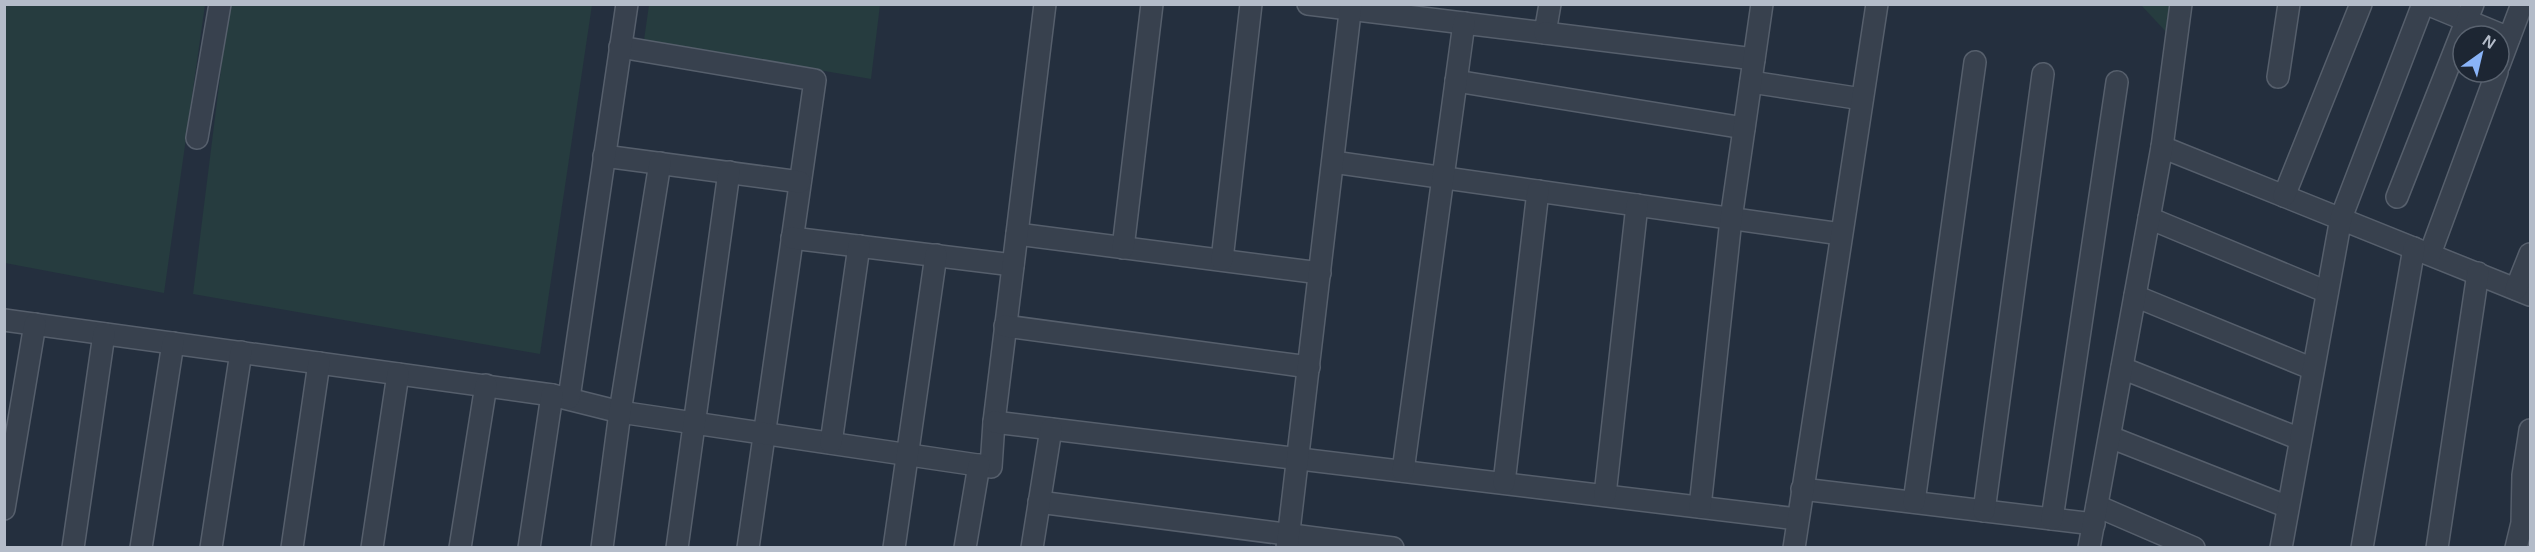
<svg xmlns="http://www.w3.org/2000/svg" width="2535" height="552" font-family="Helvetica,sans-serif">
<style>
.green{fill:#263c3f}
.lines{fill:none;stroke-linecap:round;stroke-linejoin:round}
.minor-casing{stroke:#565f6c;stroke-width:24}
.minor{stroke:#38414e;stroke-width:21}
</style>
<rect width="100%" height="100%" fill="#242f3e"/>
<g class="green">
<path d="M4 5H205L164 293 5 263Z"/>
<path d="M229 5H592L540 354 193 294Z"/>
<path d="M649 5H880L871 79 644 40Z"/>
<path d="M2141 5H2173L2169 35Z"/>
</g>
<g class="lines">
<g class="minor-casing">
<g id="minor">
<path d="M1308 4 1545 33 1550 4"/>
<path d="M2427 4 2509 38"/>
<path d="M1545 33 1754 59"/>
<path d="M620 47 815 80 748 548"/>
<path d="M2499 65 2522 4"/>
<path d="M2278 77 2289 4"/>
<path d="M1456 81 1744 128"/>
<path d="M1751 82 1862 99"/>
<path d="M197 138 220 4"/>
<path d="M2162 147 2530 295"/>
<path d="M604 156 800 182"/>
<path d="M1333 162 1841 234"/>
<path d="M2284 196 2361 4"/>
<path d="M2397 197 2473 4"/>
<path d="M2149 218 2327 292"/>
<path d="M1017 234 1320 273"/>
<path d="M792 238 1013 265"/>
<path d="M1123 248 1152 4"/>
<path d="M2430 254 2497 72"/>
<path d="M1222 260 1251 4"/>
<path d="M2516 289 2530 254"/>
<path d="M2135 296 2313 369"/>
<path d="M4 320 552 395 620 412 991 467 994 422 1045 4"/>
<path d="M1005 326 1309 367"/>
<path d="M2122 368 2300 439"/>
<path d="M569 398 627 4"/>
<path d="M994 422 1797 519"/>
<path d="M2110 437 2288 507"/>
<path d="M831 443 859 246"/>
<path d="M1403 471 1464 23"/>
<path d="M1504 483 1538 191"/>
<path d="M1802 489 2094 524"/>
<path d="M1605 495 1637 205"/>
<path d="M1039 502 1393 548"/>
<path d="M1914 502 1975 62"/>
<path d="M2097 506 2194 548"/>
<path d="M1700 507 1731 219 1762 4"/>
<path d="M4 509 35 324"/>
<path d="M1984 511 2043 74"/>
<path d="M2052 519 2117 82"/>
<path d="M73 548 104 334"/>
<path d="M141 548 173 343"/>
<path d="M211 548 241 352"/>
<path d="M292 548 319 363"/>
<path d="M372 548 398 374"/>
<path d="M460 548 486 385"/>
<path d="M529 548 552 395"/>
<path d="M602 548 620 412 660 163"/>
<path d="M677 548 729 172"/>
<path d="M894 548 936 255"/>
<path d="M965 548 979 465"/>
<path d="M1032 548 1051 429"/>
<path d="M1287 548 1351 4"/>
<path d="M1794 548 1877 4"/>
<path d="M2089 548 2162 147 2181 4"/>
<path d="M2281 548 2341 218 2423 4"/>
<path d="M2362 548 2414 248"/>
<path d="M2437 548 2478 273"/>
<path d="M2516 548 2522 523 2523 475 2530 430"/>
</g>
</g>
<use href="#minor" class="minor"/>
</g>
<rect width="2535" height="552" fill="none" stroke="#b4bcc9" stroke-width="12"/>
<g transform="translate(2481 54) rotate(34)"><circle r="28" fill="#1d2633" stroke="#59626f" stroke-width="1.5"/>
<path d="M0-4.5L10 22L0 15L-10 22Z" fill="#8ab4f8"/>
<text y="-9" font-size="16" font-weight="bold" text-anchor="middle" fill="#b4bcc9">N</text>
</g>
</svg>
